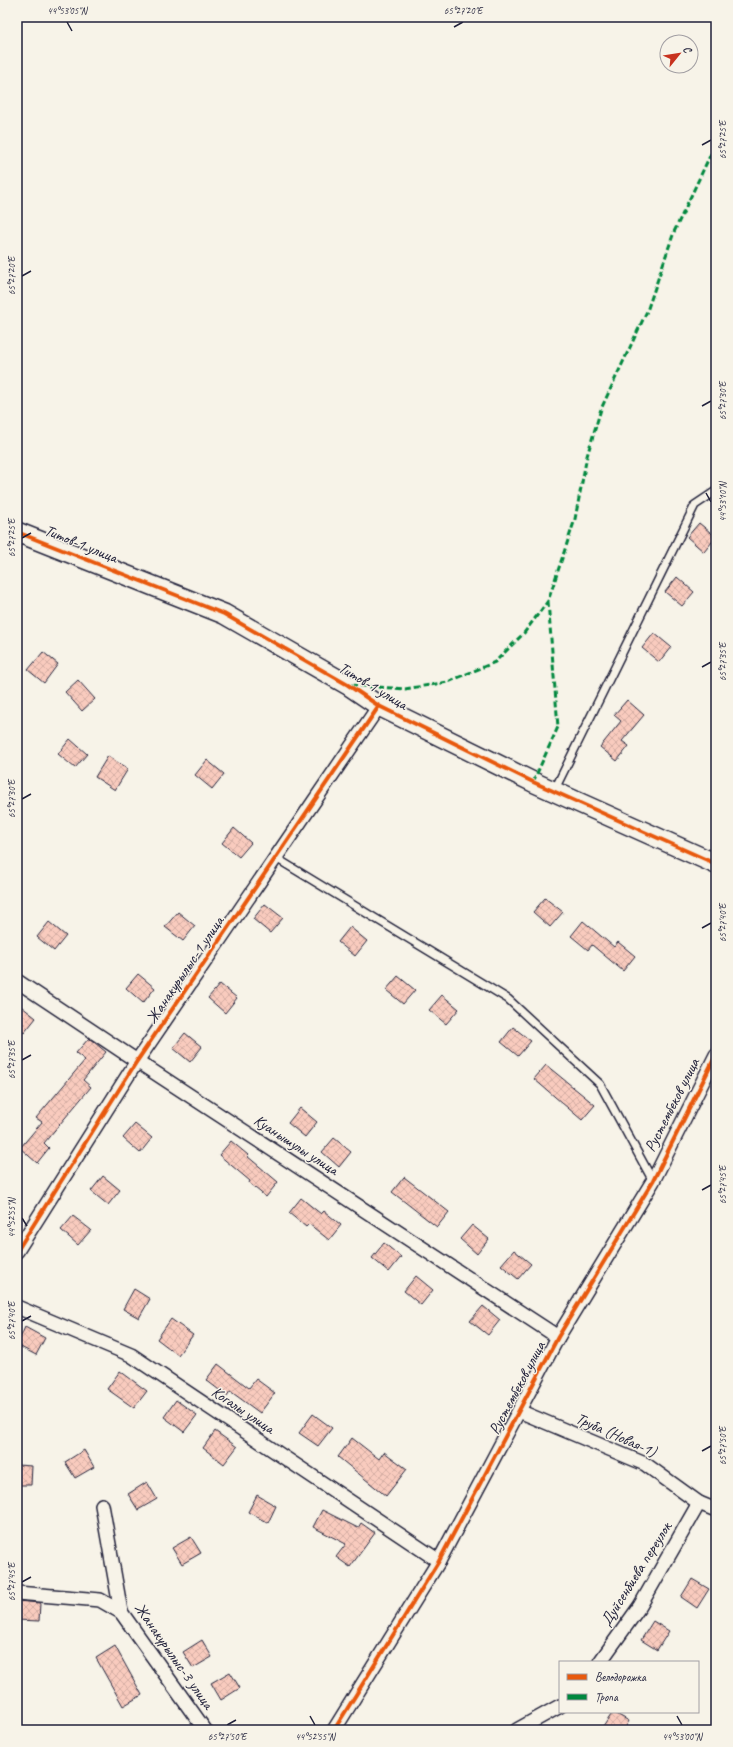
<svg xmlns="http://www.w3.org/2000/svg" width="733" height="1747" font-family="Caveat,sans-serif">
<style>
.building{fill:url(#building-cross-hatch);stroke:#22223b}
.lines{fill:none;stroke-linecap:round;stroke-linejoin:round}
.lane-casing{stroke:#22223b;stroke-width:10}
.street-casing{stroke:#22223b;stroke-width:16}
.secondary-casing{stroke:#22223b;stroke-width:22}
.lane{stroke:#f7f3e8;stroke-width:7}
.street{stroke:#f7f3e8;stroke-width:13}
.secondary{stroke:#f7f3e8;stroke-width:19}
.quiet{stroke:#00873e;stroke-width:3;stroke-dasharray:6 3;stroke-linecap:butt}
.cycleway-casing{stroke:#f7f3e8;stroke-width:6}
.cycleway{stroke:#e8590c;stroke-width:4}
.ticks{fill:none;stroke:#22223b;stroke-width:1.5}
.labels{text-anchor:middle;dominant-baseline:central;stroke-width:3;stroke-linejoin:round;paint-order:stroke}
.street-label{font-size:16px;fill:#22223b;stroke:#f7f3e8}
.neatline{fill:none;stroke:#22223b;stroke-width:1.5}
.ticks-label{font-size:10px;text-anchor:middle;fill:#22223b}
</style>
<defs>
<pattern id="building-cross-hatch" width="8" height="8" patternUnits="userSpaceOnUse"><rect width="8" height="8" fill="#f9cbbe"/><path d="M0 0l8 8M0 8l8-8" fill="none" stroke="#d5aea4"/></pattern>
</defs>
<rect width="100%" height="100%" fill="#f7f3e8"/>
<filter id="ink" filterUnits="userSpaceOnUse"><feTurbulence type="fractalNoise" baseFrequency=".025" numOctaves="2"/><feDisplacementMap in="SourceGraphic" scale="8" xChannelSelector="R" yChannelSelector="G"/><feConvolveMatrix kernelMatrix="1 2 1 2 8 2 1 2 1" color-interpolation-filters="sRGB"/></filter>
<g filter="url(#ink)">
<g class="building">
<path d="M699 523 716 537 704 552 687 537Z"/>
<path d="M677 577 694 592 682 606 665 592Z"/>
<path d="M654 633 671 647 659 662 642 648Z"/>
<path d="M43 652 58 664 44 683 28 670Z"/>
<path d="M78 680 95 699 82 711 65 692Z"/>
<path d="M627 700 644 715 622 741 629 746 617 761 600 747 621 721 614 715Z"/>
<path d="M70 739 87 754 75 768 58 754Z"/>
<path d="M108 756 128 769 115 790 95 777Z"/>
<path d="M207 760 224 774 212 789 195 775Z"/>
<path d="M234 828 251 843 239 857 222 843Z"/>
<path d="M545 898 563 912 550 927 533 912Z"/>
<path d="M265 904 283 918 270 933 253 919Z"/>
<path d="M178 912 195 926 183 941 165 927Z"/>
<path d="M583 921 614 947 618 942 635 956 623 971 592 945 588 950 571 936Z"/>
<path d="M49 922 66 936 54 951 37 937Z"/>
<path d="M350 927 367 941 355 956 338 942Z"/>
<path d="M138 974 155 988 143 1003 126 988Z"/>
<path d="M398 976 415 990 403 1004 386 990Z"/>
<path d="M220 984 237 998 225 1013 208 998Z"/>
<path d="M442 995 459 1009 446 1024 429 1010Z"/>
<path d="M17 1003 36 1018 24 1033 17 1028Z"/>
<path d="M513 1027 531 1041 518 1056 501 1042Z"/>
<path d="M185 1033 202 1047 190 1062 173 1048Z"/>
<path d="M89 1038 106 1052 83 1080 91 1087 44 1143 49 1148 37 1163 20 1148 42 1122 36 1118 85 1060 76 1053Z"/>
<path d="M546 1065 595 1105 582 1120 534 1079Z"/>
<path d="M300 1108 317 1122 305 1137 288 1123Z"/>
<path d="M135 1124 152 1138 140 1153 123 1138Z"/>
<path d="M334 1138 351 1152 339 1167 322 1152Z"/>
<path d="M231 1141 248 1155 247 1156 278 1182 266 1197 249 1183 250 1181 219 1155Z"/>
<path d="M103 1176 120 1190 108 1205 91 1191Z"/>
<path d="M404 1177 449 1212 437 1227 392 1192Z"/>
<path d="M301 1198 321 1214 324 1211 341 1225 329 1240 309 1224 306 1227 289 1213Z"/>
<path d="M73 1216 91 1230 78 1245 61 1230Z"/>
<path d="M472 1225 489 1239 477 1254 460 1239Z"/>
<path d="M384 1243 401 1257 389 1272 372 1258Z"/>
<path d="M514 1250 531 1264 518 1279 501 1265Z"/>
<path d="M416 1276 433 1290 421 1305 404 1291Z"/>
<path d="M134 1289 150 1299 139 1318 123 1309Z"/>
<path d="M483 1306 500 1320 488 1335 470 1321Z"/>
<path d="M171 1319 193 1335 178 1355 157 1339Z"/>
<path d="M25 1327 45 1338 36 1355 17 1345Z"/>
<path d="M218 1364 249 1388 256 1379 275 1393 260 1413 230 1391 227 1396 206 1380Z"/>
<path d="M120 1371 147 1391 134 1408 107 1389Z"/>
<path d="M176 1400 197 1415 184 1432 164 1417Z"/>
<path d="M313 1414 332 1428 318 1446 299 1433Z"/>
<path d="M215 1431 237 1447 224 1464 203 1448Z"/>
<path d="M352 1438 379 1459 384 1452 407 1469 386 1496 338 1457Z"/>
<path d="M84 1450 94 1467 75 1478 65 1462Z"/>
<path d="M17 1465 32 1466 31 1485H17Z"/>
<path d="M147 1482 157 1499 138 1510 128 1494Z"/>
<path d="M257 1495 276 1506 268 1523 248 1512Z"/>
<path d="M322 1510 358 1528 361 1523 375 1533 350 1567 336 1557 346 1544 313 1527Z"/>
<path d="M191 1537 201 1553 182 1564 172 1548Z"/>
<path d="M692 1579 709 1589 697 1608 681 1597Z"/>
<path d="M17 1601 40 1603 39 1621 17 1620Z"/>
<path d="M653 1621 669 1631 657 1650 641 1640Z"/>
<path d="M202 1640 212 1657 193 1668 183 1652Z"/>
<path d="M115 1646 142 1695 123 1706 96 1658Z"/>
<path d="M230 1672 240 1688 221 1700 211 1683Z"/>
<path d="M613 1712 629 1721 624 1730H601Z"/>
</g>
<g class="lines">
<g class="lane-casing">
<g id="lane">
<path d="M554 791 695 505 716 491"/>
<path d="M276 858 508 999 600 1084 653 1181"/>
</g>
</g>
<g class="street-casing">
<g id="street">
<path d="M17 981 137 1061 558 1337"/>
<path d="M17 1251 137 1061 379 706"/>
<path d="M17 1307 131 1355 439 1561"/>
<path d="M519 1411 645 1464 699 1503 716 1510"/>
<path d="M102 1505 121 1612 205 1730"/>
<path d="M17 1593 100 1600 121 1612"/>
<path d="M600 1662 640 1606 699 1503"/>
<path d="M334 1730 439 1561 558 1337 653 1181 716 1055"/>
<path d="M517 1730 560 1706"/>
</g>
</g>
<g class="secondary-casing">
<path id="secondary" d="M17 532 224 614 348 685 379 706 533 782 716 864"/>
</g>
<use href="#lane" class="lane"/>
<use href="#street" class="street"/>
<use href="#secondary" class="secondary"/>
<g class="quiet">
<path d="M351 685 405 689 448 682 495 662 524 633 548 601 575 519 587 456 601 409 647 311 674 232 716 143"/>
<path d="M533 782 558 727 548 601"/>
</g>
<g class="cycleway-casing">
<g id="cycleway">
<path d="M17 532 224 614 348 685 379 706 533 782 716 864"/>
<path d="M17 1251 137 1061 379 706"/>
<path d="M334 1730 439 1561 558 1337 653 1181 716 1055"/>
</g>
</g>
<use href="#cycleway" class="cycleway"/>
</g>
</g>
<path class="ticks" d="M67 22 72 31M454 27 463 22M702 145 711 140M22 276 31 271M702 406 711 401M706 493 711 502M22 538 31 533M702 667 711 662M22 799 31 794M702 928 711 923M22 1060 31 1055M702 1190 711 1185M22 1218 27 1226M22 1321 31 1316M702 1451 711 1446M22 1582 31 1577M310 1716 315 1725M677 1716 682 1725M227 1725 236 1720"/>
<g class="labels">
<g class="street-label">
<text transform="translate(81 544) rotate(22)">Титов-1 улица</text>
<text transform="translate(373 686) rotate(31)">Титов-1 улица</text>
<text transform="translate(185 970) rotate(-56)">Жанакурылыс-1 улица</text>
<text transform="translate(672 1105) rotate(-63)">Рустембеков улица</text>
<text transform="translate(296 1145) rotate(33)">Куанышулы улица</text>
<text transform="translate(517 1388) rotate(-62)">Рустембеков улица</text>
<text transform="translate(243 1410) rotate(34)">Когалы улица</text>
<text transform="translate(616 1435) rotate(24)">Труба (Новая-1)</text>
<text transform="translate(636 1574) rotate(-58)">Дуйсенбиева переулок</text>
<text transform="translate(174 1656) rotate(55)">Жанакурылыс-3 улица</text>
</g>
</g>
<rect width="733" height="1747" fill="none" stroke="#f7f3e8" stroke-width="44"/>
<rect x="559" y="1661" width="140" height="52" fill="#f7f3e8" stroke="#a29fa3"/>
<rect x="567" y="1674" width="20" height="6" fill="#e8590c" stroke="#a29fa3"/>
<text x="595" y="1681" font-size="12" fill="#22223b">Велодорожка</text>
<rect x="567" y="1694" width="20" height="6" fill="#00873e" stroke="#a29fa3"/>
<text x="595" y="1701" font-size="12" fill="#22223b">Тропа</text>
<g transform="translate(679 54) rotate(60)"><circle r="19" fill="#f7f3e8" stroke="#a29fa3"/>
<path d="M0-3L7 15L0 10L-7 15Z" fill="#c8321e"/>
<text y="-6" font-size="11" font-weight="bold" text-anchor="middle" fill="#22223b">С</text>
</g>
<rect x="22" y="22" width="689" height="1703" class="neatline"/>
<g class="ticks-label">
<text x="67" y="14">44°53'05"N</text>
<text x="463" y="14">65°27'20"E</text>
<text transform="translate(722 140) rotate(-90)" y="4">65°27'25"E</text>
<text transform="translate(11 276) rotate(-90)" y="4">65°27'20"E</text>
<text transform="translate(722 401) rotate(-90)" y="4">65°27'30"E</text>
<text transform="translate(722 502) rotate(-90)" y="4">44°53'10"N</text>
<text transform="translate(11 538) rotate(-90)" y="4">65°27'25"E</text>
<text transform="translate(722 662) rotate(-90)" y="4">65°27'35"E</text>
<text transform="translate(11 799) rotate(-90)" y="4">65°27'30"E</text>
<text transform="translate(722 923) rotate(-90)" y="4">65°27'40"E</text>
<text transform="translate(11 1060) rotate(-90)" y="4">65°27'35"E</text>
<text transform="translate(722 1185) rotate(-90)" y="4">65°27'45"E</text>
<text transform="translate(11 1218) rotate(-90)" y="4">44°52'55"N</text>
<text transform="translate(11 1321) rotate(-90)" y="4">65°27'40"E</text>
<text transform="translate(722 1446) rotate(-90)" y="4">65°27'50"E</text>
<text transform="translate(11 1582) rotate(-90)" y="4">65°27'45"E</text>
<text x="227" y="1740">65°27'50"E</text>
<text x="315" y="1740">44°52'55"N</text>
<text x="682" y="1740">44°53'00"N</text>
</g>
</svg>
